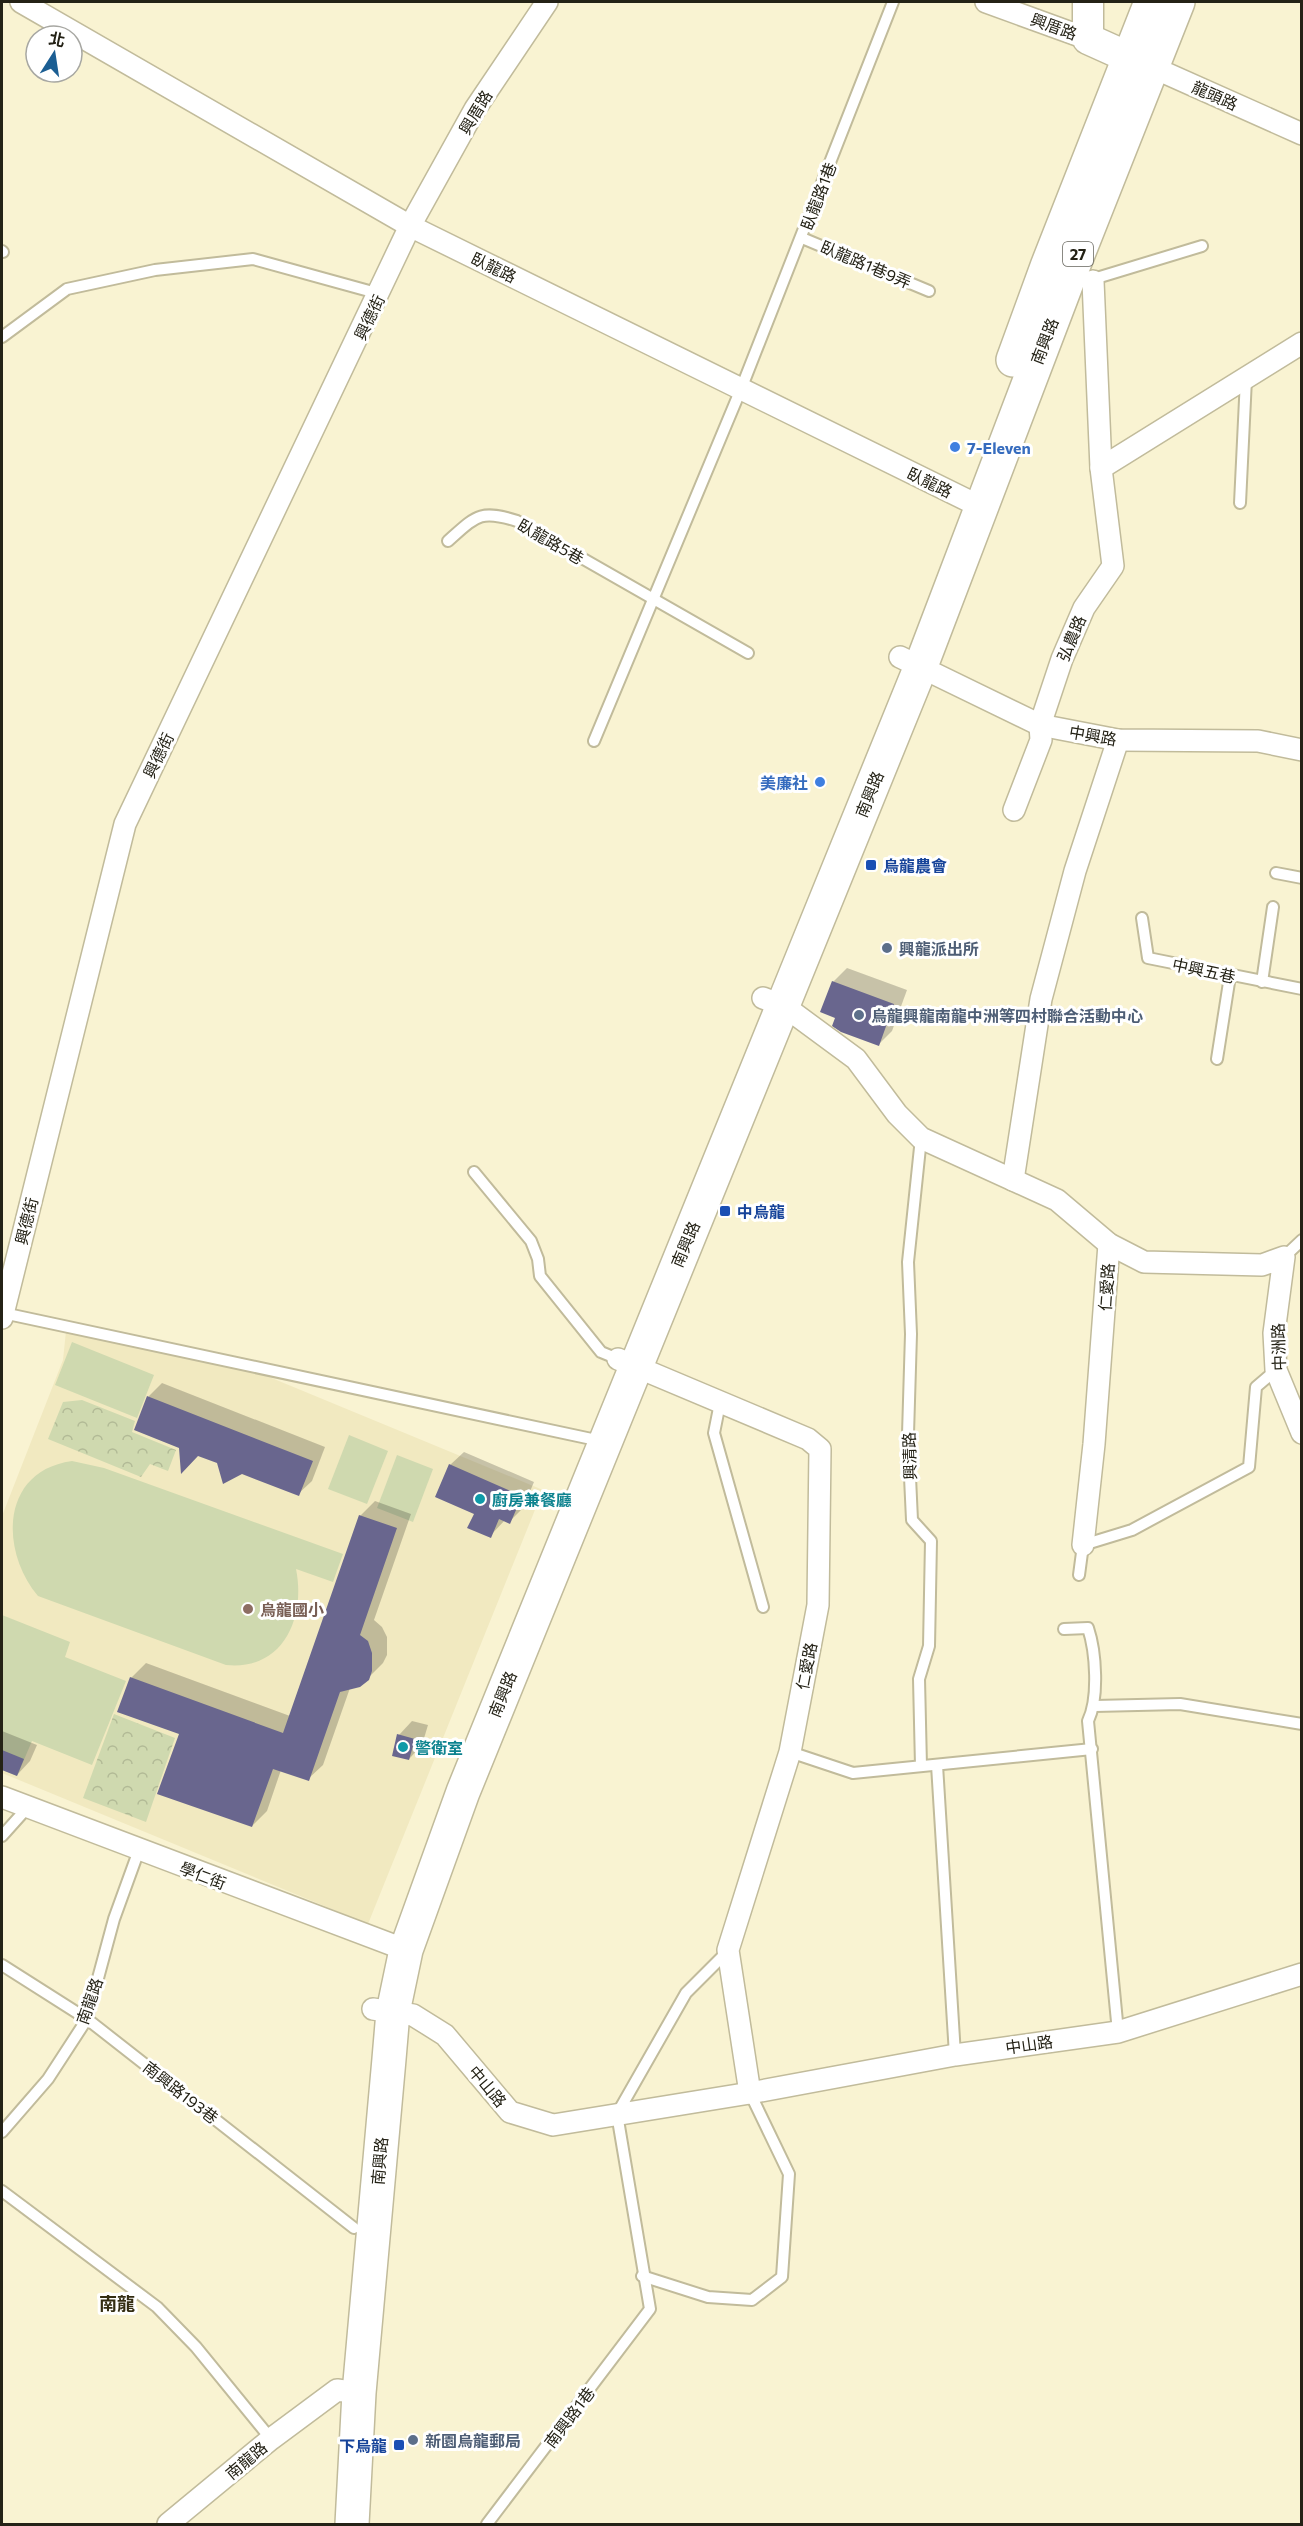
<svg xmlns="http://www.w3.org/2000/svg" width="1303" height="2526" font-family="Commissioner,'Noto Sans TC',sans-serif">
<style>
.built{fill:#f1e9c0}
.grass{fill:#cfd9af}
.park{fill:url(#park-crowns)}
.shadow{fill:#0003}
.building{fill:#69668e}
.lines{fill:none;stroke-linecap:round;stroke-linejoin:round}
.lane-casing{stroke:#c1bb9b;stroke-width:14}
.street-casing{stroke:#c1bb9b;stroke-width:24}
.secondary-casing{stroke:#c1bb9b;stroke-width:33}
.primary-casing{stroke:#c1bb9b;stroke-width:36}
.lane{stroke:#fff;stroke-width:10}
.street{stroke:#fff;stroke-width:21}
.secondary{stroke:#fff;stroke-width:30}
.primary{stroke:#fff;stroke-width:33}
.shop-dot{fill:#3f7fe0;stroke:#fff;stroke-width:2}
.transit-dot{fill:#1a4fb4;stroke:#fff;stroke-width:2}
.service-dot{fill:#5c6f8a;stroke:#fff;stroke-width:2}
.culture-dot{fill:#0f9aa8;stroke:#fff;stroke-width:2}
.education-dot{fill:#8d6e63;stroke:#fff;stroke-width:2}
.labels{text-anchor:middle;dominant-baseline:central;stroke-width:6;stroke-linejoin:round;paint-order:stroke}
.shield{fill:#fff;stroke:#66645c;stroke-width:1.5}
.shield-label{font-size:15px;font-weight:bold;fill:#242216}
.street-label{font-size:16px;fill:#242216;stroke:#fff}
.shop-label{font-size:16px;font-weight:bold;fill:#366cbe;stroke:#fff;text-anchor:start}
.transit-label{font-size:16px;font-weight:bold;fill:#164399;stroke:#fff;text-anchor:start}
.service-label{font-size:16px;font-weight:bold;fill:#4e5e75;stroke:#fff;text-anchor:start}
.culture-label{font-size:16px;font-weight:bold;fill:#0d838f;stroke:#fff;text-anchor:start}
.education-label{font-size:16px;font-weight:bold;fill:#785e54;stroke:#fff;text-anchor:start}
.neighbourhood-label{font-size:18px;font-weight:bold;fill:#332d12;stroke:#fff}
</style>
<defs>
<pattern id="park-crowns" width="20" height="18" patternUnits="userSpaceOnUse" patternTransform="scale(1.5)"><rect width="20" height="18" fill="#cfd9af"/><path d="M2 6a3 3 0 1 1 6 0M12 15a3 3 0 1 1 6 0" fill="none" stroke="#b2ba96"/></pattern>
</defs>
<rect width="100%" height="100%" fill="#f9f3d2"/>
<path class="built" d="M66 1331 262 1374 543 1490 368 1924 2 1773V1516L63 1360Z"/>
<g class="grass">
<path d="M72 1342 154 1375 137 1418 55 1385Z"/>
<path d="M349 1435 388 1451 367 1504 328 1489Z"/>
<path d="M397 1455 433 1469 413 1522 377 1508Z"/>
<path d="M72 1461 104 1468 343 1554 333 1582 296 1569C306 1618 283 1671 226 1665L38 1596C0 1551 0 1471 72 1461Z"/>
<path d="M2 1615 70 1642 65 1657 126 1681 92 1765 32 1741 17 1776 2 1770Z"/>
</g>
<g class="park">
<path d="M82 1400 135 1421 132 1432 176 1450 168 1471 150 1464 141 1477 48 1439 63 1402Z"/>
<path d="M114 1714 175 1738 146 1822 83 1798Z"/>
</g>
<g class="shadow">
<path d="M847 968 907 990 892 1031 878 1045 837 1017 833 982Z"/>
<path d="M162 1383 325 1447 312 1481 298 1494 136 1429 149 1396Z"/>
<path d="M464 1452 534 1482 523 1508 509 1522 505 1520 490 1536 450 1465Z"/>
<path d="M375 1501 411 1514 374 1620 382 1627 387 1637V1655L383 1663 368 1678 350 1688 323 1765 308 1779 281 1770 267 1811 252 1826 181 1734 131 1678 146 1663 290 1716 360 1516Z"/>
<path d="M412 1721 428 1725 422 1745 409 1759 399 1735Z"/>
<path d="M2 1731 37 1745 30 1761 17 1775 2 1768Z"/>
</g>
<g class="building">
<path d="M832 981 894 1004 879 1046 841 1032 832 1026 835 1018 820 1012Z"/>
<path d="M147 1396 313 1461 299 1496 242 1474 223 1484 217 1463 198 1456 181 1474 179 1448 134 1430Z"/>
<path d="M449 1464 522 1496 510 1524 499 1519 491 1538 467 1528 474 1514 435 1497Z"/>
<path d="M359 1515 397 1528 360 1635 368 1641 372 1653V1671L369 1680 360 1687 340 1692 309 1781 273 1769 252 1827 157 1794 179 1734 117 1712 130 1677 283 1733Z"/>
<path d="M397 1734 415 1739 409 1760 392 1756Z"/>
<path d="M2 1750 24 1759 17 1776 2 1770Z"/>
</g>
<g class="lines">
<g class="lane-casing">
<g id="lane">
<path d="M802 238 929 291"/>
<path d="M2 251 3 252"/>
<path d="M1090 280 1202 246"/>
<path d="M2 337 67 289 155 270 253 259 380 294"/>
<path d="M1240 503 1246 379"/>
<path d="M448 541C476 516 480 509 517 521L748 653"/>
<path d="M594 741 741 389 893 2"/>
<path d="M1276 873 1302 878"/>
<path d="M1142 918 1148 958 1302 989"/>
<path d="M1262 982 1273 907"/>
<path d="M1217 1059 1230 976"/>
<path d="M474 1172 531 1241 538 1259 540 1276 601 1352 618 1359"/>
<path d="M1284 1257 1302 1240"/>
<path d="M3 1313 601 1441"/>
<path d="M720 1403 714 1433 763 1607"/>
<path d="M1079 1575 1083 1545 1132 1530 1249 1467 1256 1387 1276 1370"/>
<path d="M1064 1629 1088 1628C1096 1652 1099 1698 1088 1721L1118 2032"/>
<path d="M1095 1706 1180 1704 1302 1724"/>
<path d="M790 1752 853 1773 1092 1749"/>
<path d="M937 1765 955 2055"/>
<path d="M921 1766 919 1679 929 1646 931 1541 912 1520 908 1434 911 1334 908 1262 921 1138"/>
<path d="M2 1836 28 1807"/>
<path d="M2 1965 87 2019 354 2228"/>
<path d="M2 2132 48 2079 87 2019 114 1919 139 1850"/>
<path d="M2 2191 157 2307 196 2347 271 2439"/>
<path d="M642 2276 708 2297 752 2300 782 2277 789 2174 750 2093"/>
<path d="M487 2524 650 2309 617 2114 686 1993 728 1951"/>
</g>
</g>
<g class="street-casing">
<g id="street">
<path d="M21 2 410 226 981 507"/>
<path d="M986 2 1088 39"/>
<path d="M1143 63 1302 134"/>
<path d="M1101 468 1302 343"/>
<path d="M900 657 1040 725 1118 740 1258 741 1302 750"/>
<path d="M1014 810 1041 740 1040 725 1062 659 1084 608 1113 566 1101 468 1093 281"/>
<path d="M763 998 784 1006 856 1059 897 1114 921 1138 1057 1200 1109 1244 1144 1262 1262 1265 1284 1257 1274 1333 1276 1370 1302 1433"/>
<path d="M1013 1180 1041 999 1075 871 1118 740"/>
<path d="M2 1318 125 824 410 226 475 109 547 2"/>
<path d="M618 1359 808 1439 820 1449 818 1605 790 1752 728 1950 750 2093"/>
<path d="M1083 1545 1094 1444 1109 1244"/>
<path d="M2 1797 406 1950"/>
<path d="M373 2009 413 2015 445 2035 510 2112 553 2125 750 2093 955 2055 1118 2032 1302 1974"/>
<path d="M168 2524 271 2439 337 2390 359 2393"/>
</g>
</g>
<g class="secondary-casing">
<path id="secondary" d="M1088 2V39L1128 57"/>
</g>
<g class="primary-casing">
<g id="primary">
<path d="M1013 360 1048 264 1151 2"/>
<path d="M352 2524 359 2393 389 2059 393 2012 406 1950 463 1792 921 666 1071 272 1178 2"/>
</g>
</g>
<use href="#lane" class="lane"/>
<use href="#street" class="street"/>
<use href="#secondary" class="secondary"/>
<use href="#primary" class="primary"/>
</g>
<g class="shop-dot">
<circle cx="955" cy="447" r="6"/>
<circle cx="820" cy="782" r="6"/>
</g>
<g class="transit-dot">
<rect x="865" y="859" width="12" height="12" rx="3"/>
<rect x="719" y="1205" width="12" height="12" rx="3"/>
<rect x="393" y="2439" width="12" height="12" rx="3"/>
</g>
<g class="service-dot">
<circle cx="887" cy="948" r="6"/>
<circle cx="859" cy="1015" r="6"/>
<circle cx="413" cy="2440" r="6"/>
</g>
<g class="culture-dot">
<circle cx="480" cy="1499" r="6"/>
<circle cx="403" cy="1747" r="6"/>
</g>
<circle class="education-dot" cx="248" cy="1609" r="6"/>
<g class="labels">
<rect class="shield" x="1063" y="242" width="30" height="24" rx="4.5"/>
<g class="shield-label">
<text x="1078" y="254">27</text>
</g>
<g class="street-label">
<text transform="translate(1054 26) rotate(20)">興厝路</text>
<text transform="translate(1215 95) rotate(24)">龍頭路</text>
<text transform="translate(475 112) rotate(-59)">興厝路</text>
<text transform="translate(818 196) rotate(-69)">臥龍路1巷</text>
<text transform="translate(866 264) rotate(23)">臥龍路1巷9弄</text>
<text transform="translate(494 267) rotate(26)">臥龍路</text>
<text transform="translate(369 317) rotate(-64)">興德街</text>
<text transform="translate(1044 341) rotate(-69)">南興路</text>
<text transform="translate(930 482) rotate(26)">臥龍路</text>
<text transform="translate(551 541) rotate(30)">臥龍路5巷</text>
<text transform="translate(1071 638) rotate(-67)">弘農路</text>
<text transform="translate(1093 735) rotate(10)">中興路</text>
<text transform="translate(158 755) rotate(-64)">興德街</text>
<text transform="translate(869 794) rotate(-68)">南興路</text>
<text transform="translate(1204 970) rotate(12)">中興五巷</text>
<text transform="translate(26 1221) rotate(-76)">興德街</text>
<text transform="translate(685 1244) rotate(-67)">南興路</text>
<text transform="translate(1106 1287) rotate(-86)">仁愛路</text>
<text transform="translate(1278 1347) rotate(-92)">中洲路</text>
<text transform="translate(909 1456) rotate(-92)">興清路</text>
<text transform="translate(806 1666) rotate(-79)">仁愛路</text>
<text transform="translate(502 1694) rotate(-68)">南興路</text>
<text transform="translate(203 1875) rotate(21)">學仁街</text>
<text transform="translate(89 2001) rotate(-71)">南龍路</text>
<text transform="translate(1029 2044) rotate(-8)">中山路</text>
<text transform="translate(488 2086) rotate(50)">中山路</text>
<text transform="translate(181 2092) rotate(38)">南興路193巷</text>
<text transform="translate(379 2161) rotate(-85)">南興路</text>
<text transform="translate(569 2417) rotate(-53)">南興路1巷</text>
<text transform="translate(246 2460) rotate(-40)">南龍路</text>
</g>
<g class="shop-label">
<text x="967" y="447">7-Eleven</text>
<text x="808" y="782" text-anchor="end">美廉社</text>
</g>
<g class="transit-label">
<text x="883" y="865">烏龍農會</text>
<text x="737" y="1211">中烏龍</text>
<text x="387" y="2445" text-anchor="end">下烏龍</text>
</g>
<g class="service-label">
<text x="899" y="948">興龍派出所</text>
<text x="871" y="1015">烏龍興龍南龍中洲等四村聯合活動中心</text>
<text x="425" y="2440">新園烏龍郵局</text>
</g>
<g class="culture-label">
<text x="492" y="1499">廚房兼餐廳</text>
<text x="415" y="1747">警衛室</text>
</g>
<g class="education-label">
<text x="260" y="1609">烏龍國小</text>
</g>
<g class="neighbourhood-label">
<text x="117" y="2303">南龍</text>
</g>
</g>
<rect width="1303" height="2526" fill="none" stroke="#242216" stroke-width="6"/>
<g transform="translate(54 54) rotate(12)"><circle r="28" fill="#ffffff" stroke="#a7a7a2" stroke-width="1.5"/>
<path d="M0-4.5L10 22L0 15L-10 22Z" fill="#1b5e93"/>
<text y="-9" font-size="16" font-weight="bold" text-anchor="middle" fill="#242216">北</text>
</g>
</svg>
